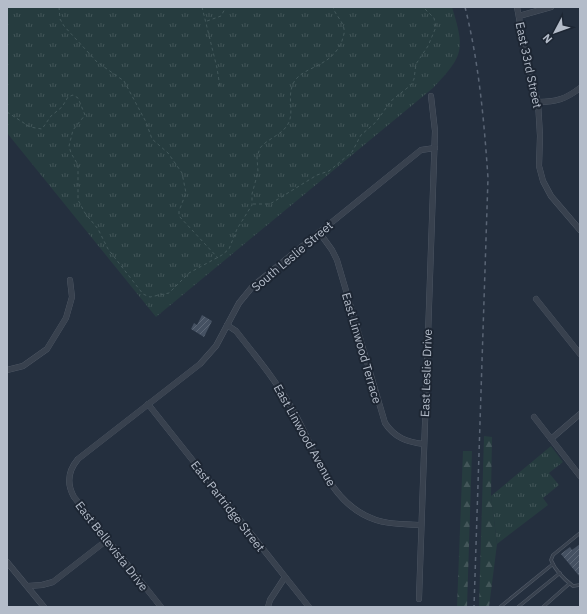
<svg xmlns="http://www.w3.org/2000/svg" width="587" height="614" font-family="'IBM Plex Sans',sans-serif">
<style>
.grass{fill:url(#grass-tufts)}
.forest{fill:url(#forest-firs)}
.building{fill:url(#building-hatch)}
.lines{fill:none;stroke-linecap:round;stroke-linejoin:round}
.lane-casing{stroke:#565f6c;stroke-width:3.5}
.street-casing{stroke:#565f6c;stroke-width:6}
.path{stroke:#44595c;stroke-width:1;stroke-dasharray:3 3;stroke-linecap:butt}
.lane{stroke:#38414e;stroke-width:2.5}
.street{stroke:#38414e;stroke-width:5.5}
.rail{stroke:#5a6575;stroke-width:1.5;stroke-dasharray:4 4;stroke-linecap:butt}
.labels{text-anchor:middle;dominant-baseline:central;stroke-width:4;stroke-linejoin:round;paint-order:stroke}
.street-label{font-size:12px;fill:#b4bcc9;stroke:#1d2633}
</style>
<defs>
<pattern id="grass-tufts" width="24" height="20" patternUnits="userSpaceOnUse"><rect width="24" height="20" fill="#263c3f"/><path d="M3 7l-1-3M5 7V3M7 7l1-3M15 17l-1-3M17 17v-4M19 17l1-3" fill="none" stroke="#435659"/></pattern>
<pattern id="forest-firs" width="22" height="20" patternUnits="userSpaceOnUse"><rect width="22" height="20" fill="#263c3f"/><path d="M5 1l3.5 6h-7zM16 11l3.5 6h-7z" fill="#435659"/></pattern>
<pattern id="building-hatch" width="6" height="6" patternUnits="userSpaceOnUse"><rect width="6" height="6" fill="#455162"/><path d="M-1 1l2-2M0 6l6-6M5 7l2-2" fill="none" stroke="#5d6877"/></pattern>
</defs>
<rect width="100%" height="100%" fill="#242f3e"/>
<g class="grass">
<path d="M7 7H452C465 50 464 55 433 88L156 317 7 133Z"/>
<path d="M551 446 563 462 549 473 559 485 543 498 548 505 497 544 491 496Z"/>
</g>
<g class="forest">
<path d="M484 436 492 437 491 495 497 544 489 607H479Z"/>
<path d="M463 451H472L467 607H457Z"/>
</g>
<g class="building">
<path d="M202 315 212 321 204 337 191 329 194 323 197 325Z"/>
<path d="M580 544V577L561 554 570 547 572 550Z"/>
</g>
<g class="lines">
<g class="lane-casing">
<g id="lane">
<path d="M580 533 553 555 551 560C555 570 565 580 573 586L580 585"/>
<path d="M500 607 553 564"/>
<path d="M518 607 560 573"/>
<path d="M543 607 569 584"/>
</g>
</g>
<g class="street-casing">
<g id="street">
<path d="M517 7 528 67 538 102 540 136 539 166 543 181 551 196 580 230"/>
<path d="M519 16 551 7"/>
<path d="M538 102C556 102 566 99 580 88"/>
<path d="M319 232 332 250 337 260 385 423C395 438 407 442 424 444"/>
<path d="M536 299 580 354"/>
<path d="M227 325 236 331C257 358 278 383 294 412 317 452 328 504 376 520 390 525 407 524 421 525"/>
<path d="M7 370 23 366 47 349 66 318 72 297 70 280"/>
<path d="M148 404 309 607"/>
<path d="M534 417 580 476"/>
<path d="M551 439 580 414"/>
<path d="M7 562 44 607"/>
<path d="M28 586 42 585 53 582 107 540"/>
<path d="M419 599 435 131 431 96"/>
<path d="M161 607 74 497C66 483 68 471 78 459L200 364 216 346 239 303 253 286 421 150 435 148"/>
<path d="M268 607 270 600 285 577"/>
</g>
</g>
<g class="path">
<path d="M59 7 60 19 64 26 97 62 124 81 146 122 152 139 168 153 182 173 186 193 179 211V216L218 258"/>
<path d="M202 7 217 68 220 87"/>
<path d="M207 21 221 16 226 7"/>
<path d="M7 112 30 127 42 129 51 116 62 107 68 97 73 95 78 98 85 115 73 130 69 146 71 153 78 165V200L85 213 98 229 108 249 143 294 150 297 169 293 189 273 222 255 229 249 237 229 252 205V194L258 172 257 157 260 148C268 138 281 136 288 124 295 112 286 96 294 82 303 66 331 68 342 41 343 37 345 33 344 29 343 21 335 15 333 7"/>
<path d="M253 204H270L317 175 329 171 352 152 361 135 376 122 391 101 411 85 414 79 416 64 428 46 436 27 434 18 423 7"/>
</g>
<use href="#lane" class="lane"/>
<use href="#street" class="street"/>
<path class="rail" d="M465 7C479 63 484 120 488 178L474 607"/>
</g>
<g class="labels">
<g class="street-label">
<text transform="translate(529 65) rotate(78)">East 33rd Street</text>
<text transform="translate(292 256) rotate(-40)">South Leslie Street</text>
<text transform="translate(362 348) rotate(74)">East Linwood Terrace</text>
<text transform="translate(426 373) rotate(-88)">East Leslie Drive</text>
<text transform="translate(305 435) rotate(61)">East Linwood Avenue</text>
<text transform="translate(228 506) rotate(52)">East Partridge Street</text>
<text transform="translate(112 546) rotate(52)">East Bellevista Drive</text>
</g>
</g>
<rect width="587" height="614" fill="none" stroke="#b4bcc9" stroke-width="16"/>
<g transform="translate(555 32) rotate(229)" stroke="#1d2633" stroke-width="3" paint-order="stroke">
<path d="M0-3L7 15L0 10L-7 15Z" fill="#b4bcc9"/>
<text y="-6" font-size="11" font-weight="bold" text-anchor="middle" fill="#b4bcc9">N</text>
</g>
</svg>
